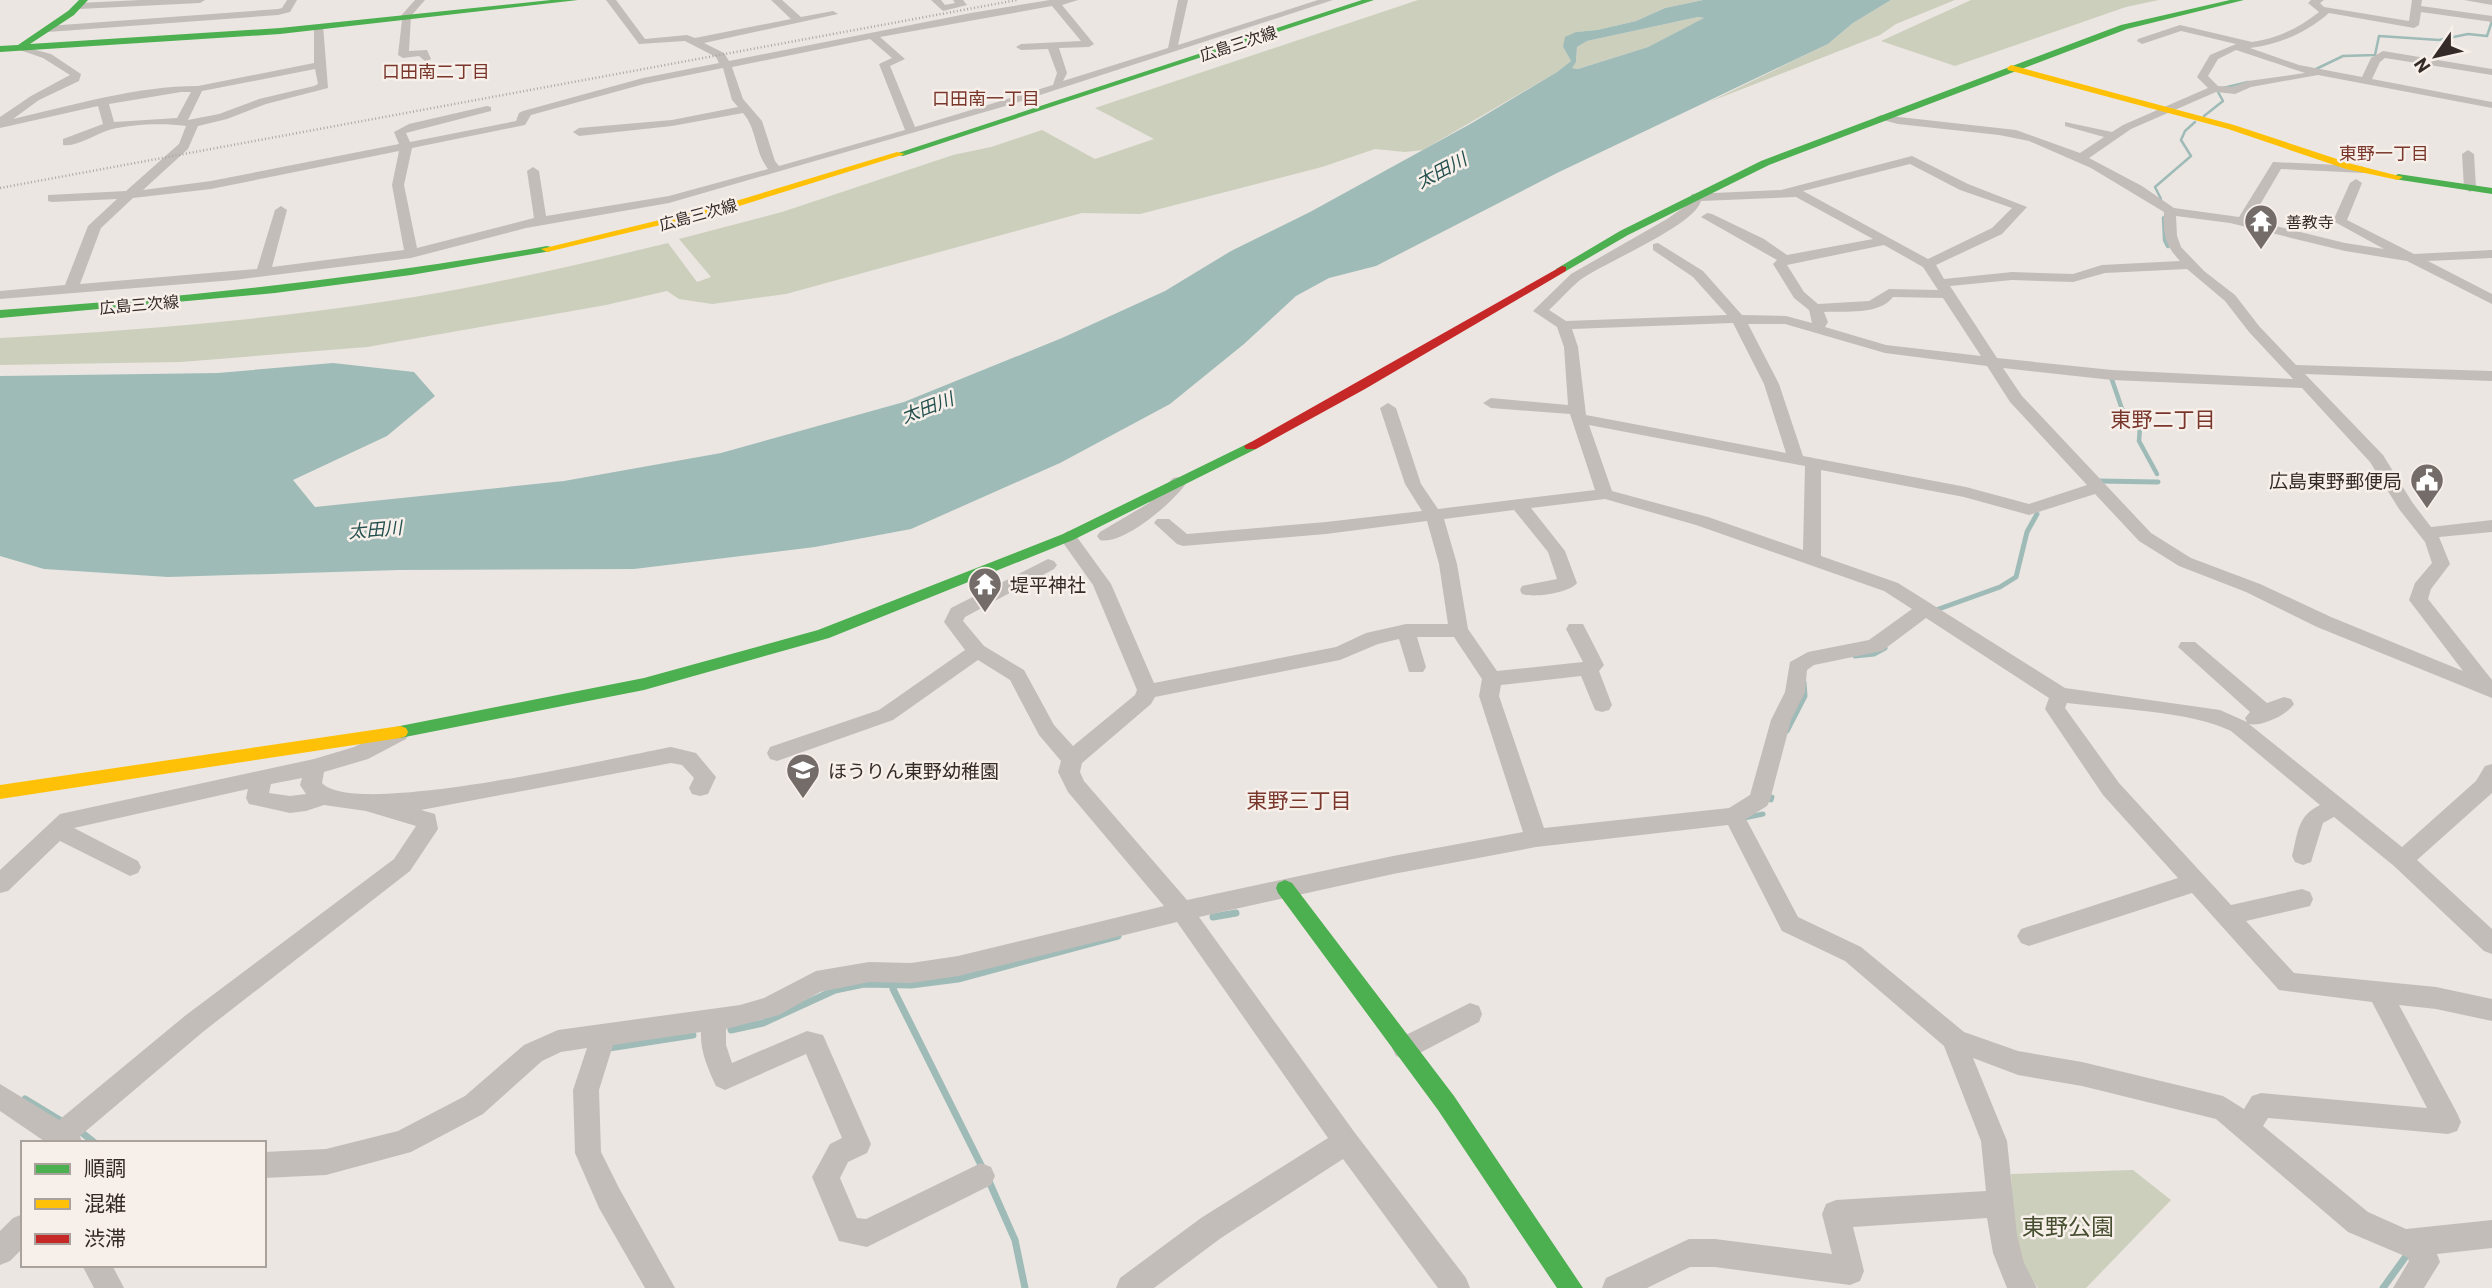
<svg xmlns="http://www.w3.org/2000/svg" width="2492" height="1288" font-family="Barlow,'Noto Sans JP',sans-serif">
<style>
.green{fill:#cdcfbd}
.water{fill:#9fbbb8;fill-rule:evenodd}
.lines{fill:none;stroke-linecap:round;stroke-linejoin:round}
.stream-far3{stroke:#9fbbb8;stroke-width:2.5}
.stream-far2{stroke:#9fbbb8;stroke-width:4.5}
.stream-far1{stroke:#9fbbb8;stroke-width:5}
.stream{stroke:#9fbbb8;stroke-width:7}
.street{fill:#c3bdba;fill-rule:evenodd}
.fast{fill:#4caf50;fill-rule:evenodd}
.slow{fill:#ffc107;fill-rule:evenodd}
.jam{fill:#c62828;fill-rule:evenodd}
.rail{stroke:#aba6a4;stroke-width:2.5;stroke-dasharray:1 2.5;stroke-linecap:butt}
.labels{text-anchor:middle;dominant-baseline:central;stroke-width:5;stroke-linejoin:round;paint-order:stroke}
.far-street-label{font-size:16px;fill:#342b29;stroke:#f7efe9}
.far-poi-label{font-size:16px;fill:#342b29;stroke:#f7efe9;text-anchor:start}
.far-neighbourhood-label{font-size:18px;fill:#79372c;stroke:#f7efe9}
.far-water-label{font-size:18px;font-style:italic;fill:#23504f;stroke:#f7efe9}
.poi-label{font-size:19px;fill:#342b29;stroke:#f7efe9;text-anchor:start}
.neighbourhood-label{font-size:21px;fill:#79372c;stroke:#f7efe9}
.near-park-label{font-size:23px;fill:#464f30;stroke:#f7efe9}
</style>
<rect width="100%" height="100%" fill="#ebe6e1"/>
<g class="green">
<path d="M1418 0H1703L1665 8 1636 21 1597 30 1576 32 1563 47 1571 61 1557 72 1423 150 1405 152 1375 149 1322 167 1140 214 1082 213 786 294 712 304 679 299 667 291 606 305 367 347 181 362 0 365V338C127 331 256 321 382 302 478 288 573 266 668 243L697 282 711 277 679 239 782 212 953 155 991 147 1042 130 1095 159 1154 139 1095 108Z"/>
<path d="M1891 0H1955L1896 24 1880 35 1709 102 1828 44 1853 23Z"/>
<path d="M1971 0H2159L2126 7 1955 66 1881 41Z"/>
<path d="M1698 17 1705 18 1648 47 1578 69 1571 68 1576 62 1577 47 1587 41Z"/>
<path d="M2133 1170 2171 1200 2086 1288H2038L2015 1256 2011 1174Z"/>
</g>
<path class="water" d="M1703 0H1891L1853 23 1828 44 1557 173 1376 266 1329 278 1296 296 1244 344 1170 404 1060 463 911 529 815 547 634 569 399 570 168 577 44 569 0 556V376L218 373 333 363 414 372 435 396 387 436 293 480 315 507 564 481 721 453 904 402 1062 338 1165 291 1231 251 1310 212 1472 123 1557 72 1571 61 1563 47 1565 37 1576 32 1597 30 1636 21 1665 8ZM1698 17 1704 18 1648 47 1578 69 1572 68 1576 62 1577 47 1587 41Z"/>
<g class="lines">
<g class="stream-far3">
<path d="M2314 70 2343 56 2375 55 2379 36 2439 40 2468 34 2487 36 2492 21"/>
<path d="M2223 88 2248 82"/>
<path d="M2204 116 2223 101 2218 92"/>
<path d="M2161 199 2155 187 2191 156 2181 140 2185 131 2195 122"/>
</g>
<g class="stream-far2">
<path d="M2164 218 2165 240 2168 246"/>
<path d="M2111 377 2122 409 2140 427 2139 441 2157 474"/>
</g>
<g class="stream-far1">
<path d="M2098 481 2158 482"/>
<path d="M1936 610 2000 587 2016 577 2027 532 2037 514"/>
<path d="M1855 656 1874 654 1885 648"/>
<path d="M1787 731 1805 696 1804 682"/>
<path d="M1771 800 1772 797"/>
<path d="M1744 818 1763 814"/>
</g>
<g class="stream">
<path d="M1213 917 1236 913"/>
<path d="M895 984 893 989 982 1167"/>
<path d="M731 1030 763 1023 835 990 864 984 911 985 958 979 1118 936"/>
<path d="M609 1048 693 1035"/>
<path d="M25 1099 63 1122"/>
<path d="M81 1132 95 1143"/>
<path d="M988 1179 1015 1240 1025 1288"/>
<path d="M2383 1288 2409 1252"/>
</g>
<g class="street">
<path d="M140 0H205L200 3 79 9 74 6 79 3Z"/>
<path d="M287 0H297L290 12 278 15 48 32 43 29 48 26 278 9 282 8Z"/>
<path d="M415 0H425L411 16 409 51 427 50 431 59 426 62 419 56 403 58 398 55 402 20 399 18Z"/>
<path d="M606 0H616L645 39 687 35 695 38 791 19 771 0H782L801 17 833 11 838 14 704 43 724 53 729 61 971 13 1050 0H1078L1062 5 1094 44 1089 47 1059 48 1067 73 1063 81 1168 48 1178 0H1188L1178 45 1318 0H1333L1009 105 669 203 526 228 411 258 234 280 0 299V291L65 285 88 226 117 199 52 202 48 201V195L126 191 179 144 186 126C164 123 131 124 109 130 95 134 78 147 63 145V139L103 124 98 106 0 128V117L31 96 70 75 43 58 17 49V45L51 54 81 74 79 81 39 100 13 119C73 105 137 86 198 86L314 63V27L323 25 328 88 266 104 227 119 198 126 188 149 143 190 211 181 399 144 394 132 409 124 487 106 491 107V111L406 133 410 142 516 121 519 113 523 111 643 78 719 63 716 57 685 41 639 44ZM1052 6 1081 41 1021 44 1016 47 1021 50 1048 49 1057 73 1053 85 915 127 890 66 905 59 880 37ZM870 39 892 58 879 64 905 130 779 166 775 161 762 121 743 99 732 67ZM723 68 732 100 738 107 672 120 579 128 573 132 579 136 672 126 743 113C757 129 755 153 768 169L669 196 546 216 539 171 533 167 527 171 534 218 417 248 404 185 412 148 525 125 531 115 644 84ZM315 69 318 84 314 86 259 99 219 114 188 120 202 91ZM181 92H191L177 118 114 122 109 104ZM399 151 392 185 404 250 272 267 287 210 281 206 275 210 257 269 80 284 101 228 133 198 211 189Z"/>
<path d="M931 0H941L945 5 955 3 953 0H963L967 5 943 11Z"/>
<path d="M2311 0H2324L2320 3 2324 7 2409 21 2412 0H2422L2421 6 2492 16V22L2421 12 2419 25 2414 28 2329 13C2306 33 2280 44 2250 48L2299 65 2362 77 2371 58 2383 51 2492 69V75L2385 58 2380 62 2372 79 2492 102V108L2318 75 2251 87 2235 94 2216 92 2131 129 2089 158 2142 186 2174 208 2239 217 2273 162 2360 166 2364 167V173L2281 169 2251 220 2345 243 2384 249 2333 221 2350 183 2356 179 2362 183 2347 220 2414 254 2492 250V258L2428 261 2492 294V304L2407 261 2345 251 2230 223 2176 216 2177 236 2181 247 2204 271 2235 295 2259 326 2296 365 2492 371V381L2305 374 2383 455 2412 502 2431 527 2492 520V532L2439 537 2450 564 2431 589 2428 599 2492 680V698L2317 627 2246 592 2179 566 2139 541 2095 494 2029 515 1964 497 1821 470V556L1898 583 2065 688 2220 710 2247 722 2245 718 2250 712 2178 647 2181 642H2195L2267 703 2284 697 2291 699 2294 704C2287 715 2261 727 2249 724L2402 847 2476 781 2485 766 2492 764V793L2417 860 2492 929V954L2484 951 2394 866 2334 817 2323 823 2311 862 2303 865 2295 862 2292 856C2298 833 2297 816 2320 805L2231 731C2190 711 2114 709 2067 703L2065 708 2119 783 2231 905 2302 889 2310 892 2313 899 2310 906 2246 921 2294 973 2436 987 2492 999V1021L2436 1009 2399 1005 2457 1113 2461 1122 2457 1131 2448 1134 2268 1118 2263 1126 2368 1212 2406 1229 2492 1220V1248L2437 1254 2440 1262 2424 1288H2393L2409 1261 2407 1257 2348 1232 2216 1119 2082 1086 2018 1075 1973 1058 2007 1141 2017 1235 2024 1263 2037 1288H2007L1993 1253 1987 1218 1853 1227 1864 1271 1860 1281 1850 1285 1715 1267H1690L1647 1288H1602L1606 1278 1689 1239H1715L1832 1254 1822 1214 1826 1204 1836 1200 1986 1191 1981 1141 1944 1046 1845 961 1782 931 1728 825 1536 847 1393 874 1199 917 1355 1133 1466 1278 1470 1288H1438L1343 1159 1221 1238 1154 1288H1116L1120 1278 1201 1218 1328 1138 1177 922 958 976 911 983 869 982 820 992 779 1015 726 1029V1045L732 1063 807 1031 823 1035 871 1144 867 1153 848 1162 840 1178 857 1218 866 1219 981 1163 991 1167 995 1176 991 1185 867 1247 839 1241 812 1177 830 1144 842 1138 806 1054 725 1090 716 1086C708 1069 700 1051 701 1032L613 1045 599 1090 601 1152 619 1188 675 1288H645L599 1208 575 1153 573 1090 587 1048 561 1052 542 1061 483 1114 411 1152 326 1175 264 1178V1152L326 1149 398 1131 465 1096 524 1045 558 1030 740 1005 764 998 816 971 869 962 911 963 958 956 1164 906 1068 792 1058 772 1061 761 1039 735 1010 680 978 660 893 720 777 761 770 759 767 753 770 747 879 710 965 650 944 622 951 608 1048 559 1054 561 1057 565 1054 569 965 617 963 621 984 646 1024 670 1054 725 1073 746 1135 695 1137 690 1093 585 1059 537 1068 531 1074 533 1111 584 1154 683 1336 647 1366 633 1406 624H1448L1439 564 1427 521 1326 534 1183 546 1177 544 1154 523 1157 519H1169L1187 534 1326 522 1422 511 1405 484 1380 408 1388 403 1396 408 1421 484 1438 509 1595 490 1570 414 1491 408 1483 403 1491 398 1568 405 1564 347 1557 327 1533 311 1571 274 1667 219 1687 205 1692 194 1781 190 1912 156 1968 184 2027 207 2002 234 1936 265 1944 279 2012 272 2073 274 2102 265 2180 261C2165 245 2163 234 2164 212L2091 168 2029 141 1999 135 1898 124 1875 118 1881 115 2016 130 2080 153 2104 137 2065 126V122L2112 132 2123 125 2208 88 2197 77 2210 55 2236 44 2181 31 2142 44 2137 41 2138 39 2180 25 2252 42C2278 38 2299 28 2319 12L2308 3ZM2236 50 2305 73 2248 81 2233 87 2218 86 2208 76 2218 59ZM1910 164 1960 190 2012 208 1992 228 1928 259 1803 191ZM1796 197 1873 239 1787 255 1764 239 1712 214 1707 213 1701 217 1777 260 1773 264 1794 298 1809 310 1812 323 1786 316 1742 315 1703 271 1658 243 1653 244V250L1693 277 1727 315 1566 321 1549 310C1559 301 1569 289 1580 280 1605 262 1694 226 1701 201ZM1884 245 1923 267 1938 290 1889 289 1869 301 1818 304 1804 292 1787 265ZM2187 269 2225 301 2249 332 2293 379 2112 370 1997 358 1950 286 2012 280 2073 282 2105 273ZM1893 297 1943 298 1981 356 1886 345 1825 327 1828 322 1824 312C1845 311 1880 315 1893 297ZM1733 323 1764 384 1786 453 1586 415 1578 347 1572 329ZM1748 324H1785L1885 353 1987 366 2010 402 2087 485 2029 504 1966 487 1803 456 1779 384ZM2003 368 2112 380 2302 388 2370 462 2399 509 2425 542 2432 563 2415 583 2409 600 2463 671 2331 617 2260 584 2191 558 2151 533 2022 396ZM1589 425 1805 466 1803 550 1708 517 1612 491ZM1605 499 1696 525 1884 591 1912 609 1869 640 1808 652 1790 662 1785 692 1771 720 1750 795 1729 808 1544 828 1499 696 1501 685 1581 676 1595 710 1602 712 1609 710 1612 705 1599 671 1604 665 1583 624H1569L1566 629 1583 662 1497 671 1468 629 1457 564 1444 519 1514 510 1548 552 1557 579 1522 586 1520 590 1522 594C1535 598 1569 593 1577 583L1565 551 1531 508ZM1926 618 2049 698 2045 709 2103 795 2178 878 2021 929 2017 936 2021 943 2029 946 2192 893 2279 990 2372 1002 2427 1108 2261 1093 2252 1096 2244 1109 2223 1096 2082 1062 2018 1051 1964 1032 1861 947 1798 917 1746 819 1767 806 1770 800 1791 720 1805 692 1807 670 1814 665 1882 651ZM1417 637H1454L1482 679 1479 696 1523 832 1393 856 1187 900 1084 781 1080 772 1082 763 1151 704 1155 697 1340 660 1378 644 1399 639 1409 672H1423L1426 667Z"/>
<path d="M2464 0H2492V5Z"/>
<path d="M2468 150 2474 154 2476 188 2470 192 2464 188 2462 154Z"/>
<path d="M1179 477 1187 482C1175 501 1123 546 1100 540L1097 536 1100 532 1149 503 1173 478Z"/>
<path d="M399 726 406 729 409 734 406 739 368 759 324 772 322 783C355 819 616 757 671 747L696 753 716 777 708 794 700 796 692 794 689 788 694 778 682 765 671 763 421 810 435 814 438 829 410 871 204 1031 80 1136 82 1143H47L0 1111V1084L59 1120 186 1015 394 859 416 826 366 811 324 805 306 811 290 813 249 804 246 798 248 789 74 828 138 861 141 867 138 873 130 876 60 841 8 891 0 893V870L60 814 314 759 354 747ZM302 778 300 785 306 794 290 796 269 793 271 784Z"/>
<path d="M1470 1003 1479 1006 1482 1014 1479 1022 1414 1056 1405 1059 1396 1056 1392 1048 1396 1040Z"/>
<path d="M23 1214V1248L10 1261 0 1265V1231L13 1218Z"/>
<path d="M82 1265H112L124 1288H94Z"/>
</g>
<g class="fast">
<path d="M79 0H88L74 15 30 44 280 28 551 0H578L280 34 0 52V46L18 45 68 11Z"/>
<path d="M1362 0H1374L903 156 895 154Z"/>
<path d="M2230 0H2244L2127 29 1769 165 1628 235 1566 271 1556 269 1620 231 1761 161 2121 25Z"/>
<path d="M2398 174 2492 188V194L2394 179 2393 177Z"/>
<path d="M547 246 551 247V251L411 275 275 293 0 318V310C184 298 366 278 547 246Z"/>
<path d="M1251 442 1256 443V449L1073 540 829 638 644 690 400 738 394 736 392 732 394 728 400 726 644 678 818 630 1063 534Z"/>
<path d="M1285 880 1292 883 1454 1096 1583 1288H1557L1438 1110 1278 893 1276 888 1278 883Z"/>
</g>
<g class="slow">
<path d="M2011 65 2234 125 2352 164 2403 177 2398 180 2346 169 2228 129 2008 70 2007 68Z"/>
<path d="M897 152 905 154 736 207 547 252 541 249 729 203Z"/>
<path d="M400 726 406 728 408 732 406 736 400 738 0 799V785Z"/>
</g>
<path class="jam" d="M1562 266 1566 267V271L1365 389 1256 449H1246L1244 446Z"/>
<path class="rail" d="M0 188 1017 0"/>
</g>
<defs>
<g id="temple-pin" transform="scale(1.75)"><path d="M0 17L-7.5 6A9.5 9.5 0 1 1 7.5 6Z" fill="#746c69" stroke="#f7efe9"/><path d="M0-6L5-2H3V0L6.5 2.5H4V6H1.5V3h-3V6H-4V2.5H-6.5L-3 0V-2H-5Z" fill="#fff"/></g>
<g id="civic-pin" transform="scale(1.75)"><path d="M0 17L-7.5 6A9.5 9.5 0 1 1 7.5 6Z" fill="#746c69" stroke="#f7efe9"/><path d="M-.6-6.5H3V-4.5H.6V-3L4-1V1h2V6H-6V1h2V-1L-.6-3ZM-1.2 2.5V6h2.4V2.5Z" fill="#fff"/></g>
<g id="school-pin" transform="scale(1.75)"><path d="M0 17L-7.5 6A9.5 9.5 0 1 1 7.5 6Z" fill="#746c69" stroke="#f7efe9"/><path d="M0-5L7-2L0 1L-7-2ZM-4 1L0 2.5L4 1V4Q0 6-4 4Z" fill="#fff"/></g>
</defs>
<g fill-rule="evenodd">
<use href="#temple-pin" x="2261" y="221"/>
<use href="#civic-pin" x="2427" y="480"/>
<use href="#temple-pin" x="985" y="584"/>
<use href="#school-pin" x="803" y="770"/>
</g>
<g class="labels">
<g class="far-street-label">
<text transform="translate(1238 43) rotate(-18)">広島三次線</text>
<text transform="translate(698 214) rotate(-15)">広島三次線</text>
<text transform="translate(139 304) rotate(-5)">広島三次線</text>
</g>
<g class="far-poi-label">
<text x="2286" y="221">善教寺</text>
</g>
<g class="far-neighbourhood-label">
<text x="436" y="71">口田南二丁目</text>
<text x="986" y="98">口田南一丁目</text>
<text x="2384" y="153">東野一丁目</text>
</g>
<g class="far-water-label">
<text transform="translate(1441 170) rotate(-28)">太田川</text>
<text transform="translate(927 407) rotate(-21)">太田川</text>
<text transform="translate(375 529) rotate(-5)">太田川</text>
</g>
<g class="poi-label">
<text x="2402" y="480" text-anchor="end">広島東野郵便局</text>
<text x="1010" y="584">堤平神社</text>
<text x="828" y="770">ほうりん東野幼稚園</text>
</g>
<g class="neighbourhood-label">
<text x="2163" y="418">東野二丁目</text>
<text x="1299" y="799">東野三丁目</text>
</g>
<g class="near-park-label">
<text x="2068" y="1226">東野公園</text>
</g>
</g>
<rect x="21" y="1141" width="245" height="126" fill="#f7efe9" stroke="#a9a19c" stroke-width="2"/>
<rect x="35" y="1164" width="35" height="10" fill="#4caf50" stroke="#a9a19c" stroke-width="2"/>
<text x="84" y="1176" font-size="21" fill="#342b29">順調</text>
<rect x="35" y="1199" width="35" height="10" fill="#ffc107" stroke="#a9a19c" stroke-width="2"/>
<text x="84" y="1211" font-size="21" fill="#342b29">混雑</text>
<rect x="35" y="1234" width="35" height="10" fill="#c62828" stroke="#a9a19c" stroke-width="2"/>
<text x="84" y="1246" font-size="21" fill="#342b29">渋滞</text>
<g transform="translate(2436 56) rotate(236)" stroke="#f7efe9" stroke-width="5" paint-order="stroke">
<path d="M0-5L12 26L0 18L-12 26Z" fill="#342b29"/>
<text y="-10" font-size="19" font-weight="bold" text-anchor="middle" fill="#342b29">N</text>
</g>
</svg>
